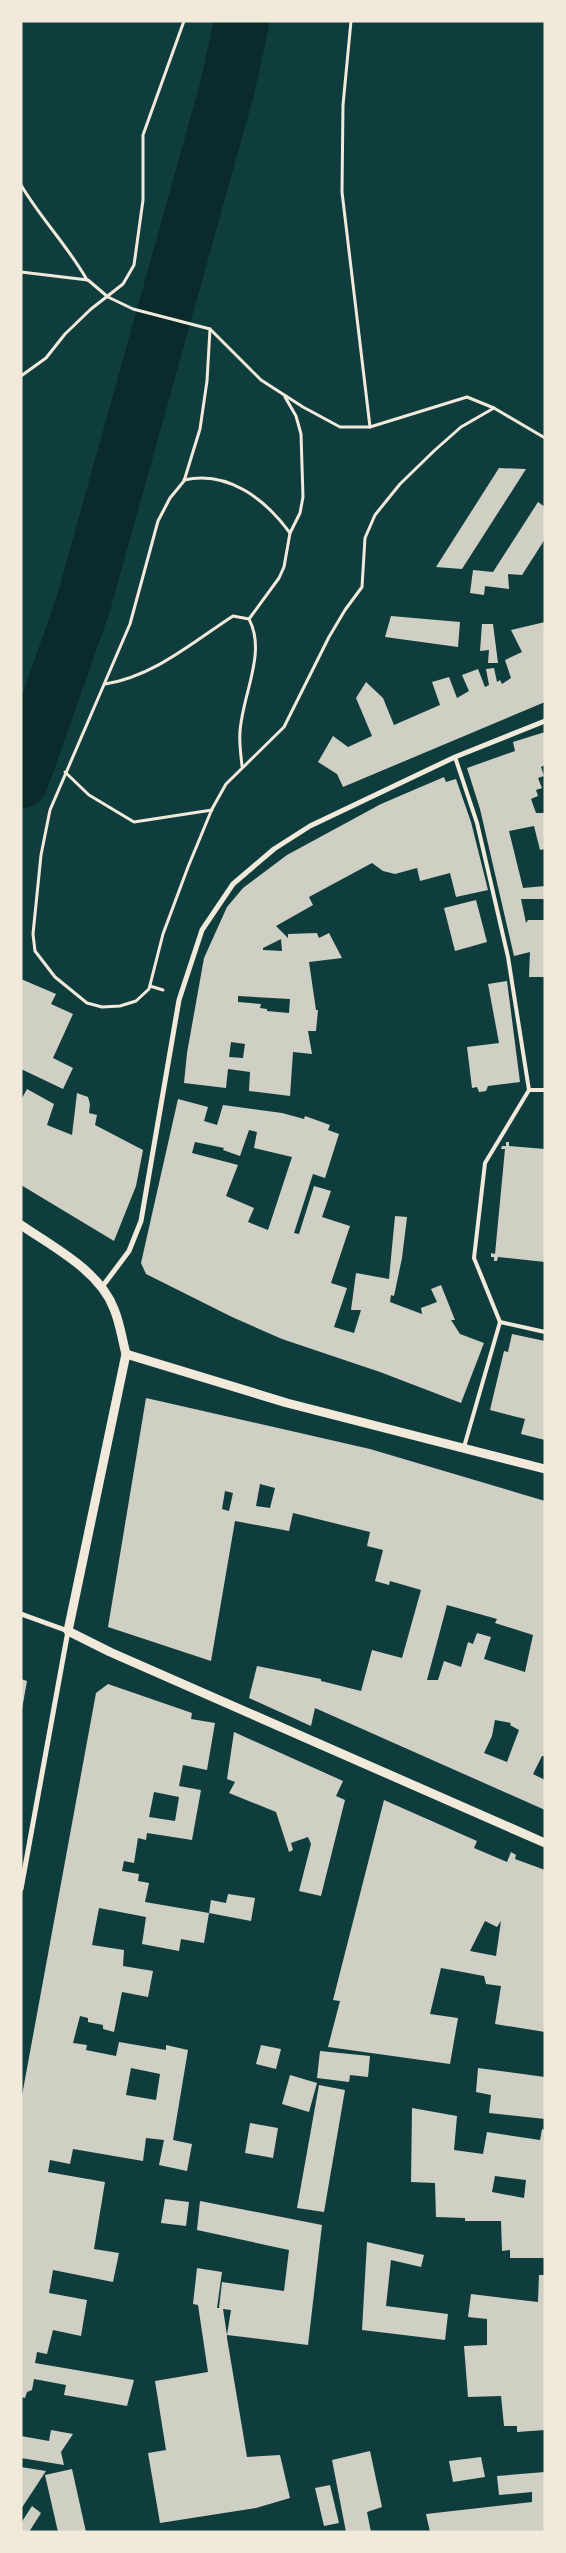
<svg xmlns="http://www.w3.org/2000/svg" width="566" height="2553" font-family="'PT Sans',sans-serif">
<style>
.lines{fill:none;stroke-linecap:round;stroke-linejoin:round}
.river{stroke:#0a2a2b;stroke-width:55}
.building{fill:#cfcfc3;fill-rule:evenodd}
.path{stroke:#f1e9da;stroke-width:3}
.service{stroke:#f1e9da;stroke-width:4}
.minor{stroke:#f1e9da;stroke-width:5}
.tertiary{stroke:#f1e9da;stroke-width:9}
</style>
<rect width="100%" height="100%" fill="#0f3d3e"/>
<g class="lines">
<path class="river" d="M21 781 83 605 227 89 242 21"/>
</g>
<g class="building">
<path d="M499 468 526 469 462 569 436 567Z"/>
<path d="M538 502 545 507V539L522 575 508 574 509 589 485 586 484 595 470 593 473 570 493 572Z"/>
<path d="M391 616 460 622 458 647 385 637Z"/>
<path d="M545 622V702L343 787 337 774 318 762 333 736 348 747 372 736 356 698 366 682 383 698 394 725 440 705 432 682 449 677 457 698 469 691 462 675 478 669 485 687 489 685 486 669 494 668 497 682 500 680 502 684 511 678 505 660 522 652 511 630Z"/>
<path d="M482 624H493L498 663H488L489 650 480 651Z"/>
<path d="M545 732V765L541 767 544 776 538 778 542 788 536 790 538 796 531 799 536 813H545V849L540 850 534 826 509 831 523 888 545 886V899H521L526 923 528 920H545V977H529L530 952 514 956 480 809 467 768 515 751 513 742Z"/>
<path d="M444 777 446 782 456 779 471 822 488 890 456 897 450 873 420 881 417 868 395 874 383 871 372 863 309 897 313 905 276 926 288 938V934L317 933 319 938 329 933 342 958 309 962 316 1010H318L316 1031H308L312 1054 293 1052 290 1096 249 1091 250 1072 228 1069 226 1088 184 1083 187 1053 204 958 227 907 243 888 287 855 381 804ZM281 939 282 951 263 950V948ZM238 996 290 999 289 1013 267 1011V1009L260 1008 261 1004 238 1002ZM231 1042 245 1044 243 1058 229 1057Z"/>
<path d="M476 900 487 942 455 951 444 908Z"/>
<path d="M21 979 56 994 51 1004 73 1014 53 1058 73 1068 63 1089 21 1069Z"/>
<path d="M507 981 520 1082 488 1086 486 1091 479 1092 477 1087 472 1088 467 1047 499 1043 488 984Z"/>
<path d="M27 1089 54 1104 47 1125 72 1135 77 1093 88 1097 90 1104 89 1113 97 1115 95 1125 143 1150 136 1186 114 1241 21 1185V1100Z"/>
<path d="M178 1099 208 1107 204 1121 217 1125 223 1105 282 1113 304 1119 305 1116 330 1125 328 1130 339 1134 325 1178 313 1174 294 1233 299 1234 314 1186 331 1191 322 1217 350 1226 331 1283 347 1288 334 1327 354 1333 361 1310H351L356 1273 389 1279 395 1216 407 1217 402 1258 394 1296 391 1295 390 1302 422 1314 421 1308 437 1302 431 1289 441 1285 455 1320H451L460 1334 484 1343 461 1403 380 1372 282 1339 232 1317 146 1274 141 1263ZM249 1130 257 1132 254 1148 292 1157 268 1230 248 1222 254 1208 226 1196 238 1165 192 1153 195 1142 224 1148 223 1150 240 1156Z"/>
<path d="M506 1142H509V1146L545 1149V1262L498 1257 497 1261H494V1257H491V1253L495 1254 505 1149H501L502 1146H506Z"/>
<path d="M512 1334 545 1341V1440L521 1434 525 1419 490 1410 504 1351 508 1352Z"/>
<path d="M146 1398 370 1449 545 1501V1756H542L533 1774 545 1780V1810L315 1708 311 1726 249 1698 257 1666 321 1679V1681L361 1691 372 1650 402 1658 421 1590 390 1581 389 1585 375 1581 383 1550 367 1546 370 1532 293 1513 289 1531 235 1521 211 1661 108 1627ZM260 1484 275 1488 270 1508 256 1506ZM225 1491 233 1493 229 1511 222 1509ZM447 1605 497 1619 495 1623 533 1635 525 1672 484 1659 491 1637 477 1633 473 1644 468 1642 461 1667 444 1661 438 1680H427ZM495 1720 511 1723 510 1725 519 1730 507 1762 484 1753 492 1736Z"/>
<path d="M21 1679 27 1681 22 1709H21Z"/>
<path d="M108 1684 192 1713 191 1719 215 1723 207 1770 183 1765 179 1786 201 1790 192 1840 147 1833 146 1840 138 1838 134 1863 124 1861 122 1871 139 1874 138 1881 149 1883 145 1902 209 1913 211 1900 226 1903 228 1894 255 1898 251 1921 209 1913 204 1943 181 1939 179 1951 142 1944 146 1917 99 1908 92 1945 124 1950 123 1966 153 1971 148 1997 122 1992 114 2032 103 2029V2025L88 2022V2018L80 2016 73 2043 87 2045 86 2050 116 2056 119 2042 166 2050V2045L188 2050 173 2140 192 2144 187 2171 159 2165 164 2140 146 2138 143 2161 73 2149 70 2164 50 2160 48 2172 105 2182 94 2249 119 2253 113 2282 53 2270 49 2293 87 2300 81 2336 53 2330 47 2354 37 2352 35 2363 134 2380 127 2406 64 2395 66 2385 34 2379 32 2390 27 2392 25 2398 21 2397V2101L96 1693ZM154 1792 179 1797 175 1821 149 1817ZM131 2068 160 2074 156 2100 126 2095Z"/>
<path d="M234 1732 343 1781 336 1796 345 1800 321 1896 299 1891 311 1844 308 1837 291 1843 293 1850 289 1852 276 1812 229 1793 235 1782 227 1779Z"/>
<path d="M384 1800 477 1841 474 1848 507 1862 511 1852 516 1855 515 1859 545 1870V2032L495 2024 501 1986 486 1984 484 1976 441 1968 430 2014 458 2018 450 2064 328 2047 340 2001 333 2000ZM485 1921 497 1927 501 1921 496 1956 470 1951Z"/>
<path d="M261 2045 281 2049 276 2069 256 2064Z"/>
<path d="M320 2051 370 2056 368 2077 350 2075 349 2082 317 2078Z"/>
<path d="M478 2068 545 2077V2119L489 2113 491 2095 476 2092Z"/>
<path d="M290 2075 317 2083 309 2112 282 2104Z"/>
<path d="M319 2085 345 2090 324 2212 297 2208Z"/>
<path d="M412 2108 457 2116 454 2150 483 2154 487 2132 540 2140 542 2129 545 2130V2258H510V2250L502 2251 501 2221H465V2218L436 2217 435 2183 411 2182ZM495 2176 526 2180 524 2198 492 2192Z"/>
<path d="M250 2123 278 2128 273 2158 245 2153Z"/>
<path d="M165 2199 189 2202 186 2226 161 2223Z"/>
<path d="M200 2201 322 2225 308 2345 227 2335 231 2310 223 2309 227 2335V2338L247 2457 280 2455 290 2498 256 2508 160 2523 148 2453 166 2450 155 2381 208 2372 198 2305 193 2304 197 2268 222 2272 217 2308H219L222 2282 284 2291 289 2250 197 2230Z"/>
<path d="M367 2242 424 2255 421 2267 391 2260 386 2306 448 2314 445 2340 362 2330Z"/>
<path d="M539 2275H545V2430L517 2432V2426H504L501 2396 468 2397 464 2346 487 2345V2319L468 2317 471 2294 538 2302Z"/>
<path d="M51 2430 73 2434 61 2452 64 2465 21 2458V2436L49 2441Z"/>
<path d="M370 2451 382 2507 367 2512 371 2532H346L332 2460Z"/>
<path d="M481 2457 485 2477 453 2482 449 2461Z"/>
<path d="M21 2467 46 2471 21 2509Z"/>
<path d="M72 2469 86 2532H58L45 2475Z"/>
<path d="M545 2472V2532H430L426 2514 532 2502V2492L499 2495 497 2476Z"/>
<path d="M330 2485 339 2523 324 2526 315 2488Z"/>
<path d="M32 2506 41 2513 29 2532H21V2523Z"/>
</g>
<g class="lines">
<g class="path">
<path d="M351 21 343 105 342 192 370 427"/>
<path d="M21 185C41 219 68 246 87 280"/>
<path d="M21 272 88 280 108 297 133 309 210 329 261 380 303 407 340 427H370L467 397 494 408 545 438"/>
<path d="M210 329 207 381 200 429 184 481 170 498 158 521 130 624 50 810 41 855 33 934 35 951 55 977 87 1003 102 1007 120 1006 136 1001 149 989 163 934 188 867 212 809 226 784 284 727 329 637 345 610 362 587 365 538 375 515 400 484 435 450 461 427 494 408"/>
<path d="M21 376 46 358 65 334 91 309 123 284 134 265 143 200V135L184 21"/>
<path d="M184 480C228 470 265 499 290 533"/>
<path d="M249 619 279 578 284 567 290 533 300 513 303 497 301 434 296 416 285 397"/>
<path d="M105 684C153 677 193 642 233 616L249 619C267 653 242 695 240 732 239 743 241 755 242 766"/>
<path d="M65 772 89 795 134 822 212 810"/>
<path d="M150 986 163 990"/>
</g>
<g class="service">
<path d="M455 757 477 823 508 957 529 1090"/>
<path d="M500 1322 545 1332"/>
<path d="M464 1447 500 1322 474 1258 485 1163 529 1090H545"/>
</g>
<g class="minor">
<path d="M102 1287 129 1251 141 1221 179 1000 202 930 233 884 274 849 310 826 455 757 545 721"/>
<path d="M21 1614 68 1631 21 1889"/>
</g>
<g class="tertiary">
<path d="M21 1225C53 1247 100 1271 114 1309 120 1323 122 1339 126 1354L68 1631 110 1652 545 1843"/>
<path d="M126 1354 287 1403 545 1469"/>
</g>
</g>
<rect width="566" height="2553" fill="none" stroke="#f1e9da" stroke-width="45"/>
</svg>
